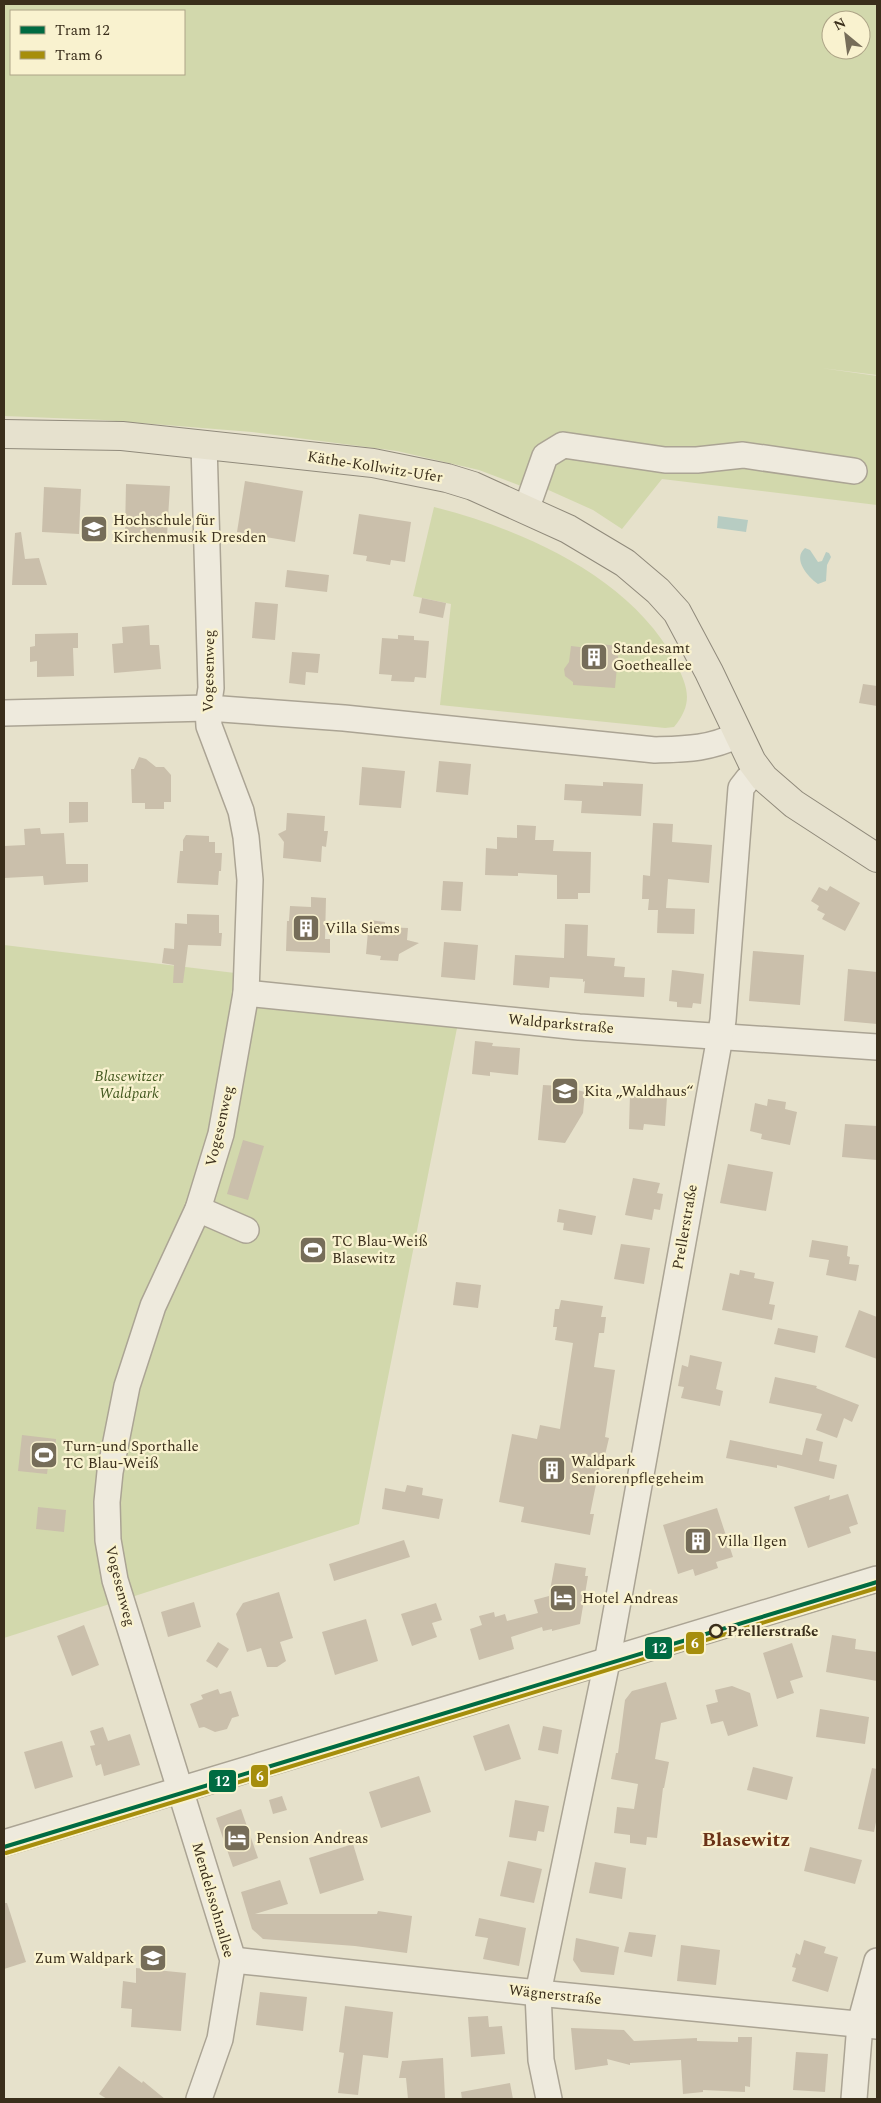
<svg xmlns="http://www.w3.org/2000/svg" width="881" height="2103" font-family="Spectral,serif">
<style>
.green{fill:#d2d8ac;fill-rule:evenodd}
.water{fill:#b7ccc2}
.building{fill:#cabfab}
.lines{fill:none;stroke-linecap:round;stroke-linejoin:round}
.minor-casing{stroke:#aba494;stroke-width:28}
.major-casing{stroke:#908a7b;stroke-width:30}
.minor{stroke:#eeeadd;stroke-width:25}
.major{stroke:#e6e1ce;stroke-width:28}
.tram-1-casing{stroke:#f9f2cf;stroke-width:8}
.tram-2-casing{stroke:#f9f2cf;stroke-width:8}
.tram-1{stroke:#006b42;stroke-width:4}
.tram-2{stroke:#a68e0c;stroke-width:4}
.stop-dot{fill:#f9f2cf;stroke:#3a2e1b;stroke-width:2.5}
.labels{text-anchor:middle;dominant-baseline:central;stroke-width:4.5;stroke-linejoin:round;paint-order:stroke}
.street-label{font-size:15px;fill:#3a2e1b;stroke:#f9f2cf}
.poi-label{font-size:15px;fill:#3a2e1b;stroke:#f9f2cf;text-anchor:start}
.park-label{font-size:15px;font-style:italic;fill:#445920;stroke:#f9f2cf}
.stop-label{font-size:15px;font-weight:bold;fill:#3a2e1b;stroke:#f9f2cf;text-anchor:start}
.district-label{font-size:20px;font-weight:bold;fill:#6b3317;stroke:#f9f2cf}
.line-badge{stroke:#f9f2cf;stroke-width:2}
.badge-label{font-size:14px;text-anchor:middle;font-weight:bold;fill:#fff}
</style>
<rect width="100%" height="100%" fill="#e6e1cb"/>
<g class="green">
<path d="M4 4H877V375L821 368 877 376V505L662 479 622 529 593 510 544 488 542 494 479 470 397 451 252 432 104 420 4 416ZM11 11H184V74H11ZM831 20H861V50H831Z"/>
<path d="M434 507C522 529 631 577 675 661 688 687 694 703 674 727L665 728 440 705 451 604 413 596Z"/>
<path d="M4 945 235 973 232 1000 458 1023 359 1524 4 1638Z"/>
</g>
<g class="water">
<path d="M718 516 748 520 746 532 717 528Z"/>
<path d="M805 548 810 550 818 562 822 561 826 552 829 553 831 557 827 565 826 581 818 584C808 577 792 559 805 548Z"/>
</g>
<g class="building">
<path d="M245 481 303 491 295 542 237 532Z"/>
<path d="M126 484 170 486 167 535 125 533Z"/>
<path d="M44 487 81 489 79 534 42 532Z"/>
<path d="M359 514 411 522 405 562 391 560 390 565 366 561 367 556 353 554Z"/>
<path d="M21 532 25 559 39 558 47 585H12L15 533Z"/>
<path d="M287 570 329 575 327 592 285 587Z"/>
<path d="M422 598 446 603 443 618 419 613Z"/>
<path d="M255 602 278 604 275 640 252 638Z"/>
<path d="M149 625 150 645H159L161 669 114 673 112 644 123 643 122 627Z"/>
<path d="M78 633V648H73L74 676 37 677V661L30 662V647L35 646V634Z"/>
<path d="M398 635 414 636V640L429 641 426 678 415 677 414 682 391 681 392 675 379 674 382 638 398 639Z"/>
<path d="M589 643 619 646 615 688 573 685V682L565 676 564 669 569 662 571 646 588 648Z"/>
<path d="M292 652 320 654 318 673 306 672 305 685 289 683Z"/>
<path d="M863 684 877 686V706L859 703Z"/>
<path d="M139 757 146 759 156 767H164L171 775V802H164V809H145V803H132L131 769H134Z"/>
<path d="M439 761 471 764 468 795 436 792Z"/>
<path d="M362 767 405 771 401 808 359 805Z"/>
<path d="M603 782 643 784 641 816 581 813 582 801 564 800 565 784 603 786Z"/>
<path d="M69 802H88V822L69 823Z"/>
<path d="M287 813 325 816 324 831H328L326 847 322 846 321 862 283 858 284 842 278 834 286 830Z"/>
<path d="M653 823 673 824 672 842 712 845 709 883 668 879 666 908 695 909 694 934 657 933 658 910H648L649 899H642L643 875 650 876Z"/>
<path d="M517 825 536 826 535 840H554L553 851 591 852 590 893H578V899H557V875L518 873V876L485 875 486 848 497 849V837L517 838Z"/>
<path d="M40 828 41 834 64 833 66 864H88V882L44 885 43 876 4 878V846L25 845 24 829Z"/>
<path d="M186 835 209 836V842H215V853H222L221 871H219L218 885 177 883 180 851H183V840Z"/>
<path d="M443 881 463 882 461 911 441 910Z"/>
<path d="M830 886 860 903 845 931 822 919 825 914 817 910 819 906 811 901 819 887 827 891Z"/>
<path d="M311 897 326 898 325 939H330V953L286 951 287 921H289L290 906 311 907Z"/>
<path d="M187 914 219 915V933H222L221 946 188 945 183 983H173L174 965 162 963 164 948 174 949 175 923 187 924Z"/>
<path d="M369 920 385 922V927L408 928 407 940 419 943 399 954 398 961 380 960 381 956 366 954Z"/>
<path d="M565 924 588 925 587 956 615 958 614 966 625 967 624 977 645 978 644 997 584 993 585 981 583 982V979L550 977 549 988 513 985 515 955 564 958Z"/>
<path d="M444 942 478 945 475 980 441 977Z"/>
<path d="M753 951 804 955 800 1005 749 1001Z"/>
<path d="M848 969 877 972V1024L844 1021Z"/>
<path d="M672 970 704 974 701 1004 693 1003 692 1008 677 1007V1002L669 1001Z"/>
<path d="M475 1041 493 1043 492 1046 520 1048 518 1075 490 1072V1076L472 1074Z"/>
<path d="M543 1085 562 1086 585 1092 583 1113 565 1143 538 1140Z"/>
<path d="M630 1094 667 1097 665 1126 644 1124 643 1130 629 1129Z"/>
<path d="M768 1099 786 1102 785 1109 797 1112 790 1145 761 1139 762 1134 750 1131 755 1103 767 1106Z"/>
<path d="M845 1124 877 1126V1160L842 1157Z"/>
<path d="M243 1140 264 1146 248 1200 227 1194Z"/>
<path d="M728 1164 773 1172 766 1211 720 1203Z"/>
<path d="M633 1178 660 1183 657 1193 663 1194 660 1210 654 1209 652 1220 625 1215Z"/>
<path d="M559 1209 596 1216 592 1235 563 1230 564 1223 557 1222Z"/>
<path d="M812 1240 848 1246 847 1256 850 1257 849 1264 859 1265 856 1281 826 1275 829 1260 809 1257Z"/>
<path d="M621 1244 650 1248 644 1284 614 1279Z"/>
<path d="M740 1270 755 1273 754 1278 774 1282 769 1304 775 1305 772 1320 722 1310 730 1273 739 1275Z"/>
<path d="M456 1282 481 1285 478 1308 453 1305Z"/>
<path d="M561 1300 603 1306 601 1317H606L604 1333H599L594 1367 615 1370 605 1437 609 1438 605 1455H602L590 1514H594L590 1535 521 1522 524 1507 499 1502 512 1434 537 1439 540 1425 560 1429 573 1343 555 1340 557 1327H553L555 1309H559Z"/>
<path d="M859 1310 877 1317V1359L845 1347Z"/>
<path d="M778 1328 818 1336 815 1353 774 1344Z"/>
<path d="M690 1355 722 1362 716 1389 723 1391 720 1406 681 1398 684 1387 678 1386 682 1365 688 1367Z"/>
<path d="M775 1377 817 1386 816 1388 859 1405 852 1422 844 1418 837 1438 816 1430 822 1414 769 1403Z"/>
<path d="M22 1435 56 1439 54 1460 49 1459 47 1474 18 1471Z"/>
<path d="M806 1438 823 1442 819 1461 837 1465 834 1479 777 1465V1468L726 1458 730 1440 802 1455Z"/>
<path d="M407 1485 423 1488 422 1495 443 1499 439 1519 382 1509 385 1488 405 1492Z"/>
<path d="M848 1494 858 1524 849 1527 851 1533 808 1548 794 1507 830 1495 829 1500Z"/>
<path d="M38 1507 66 1510 64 1532 36 1529Z"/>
<path d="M717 1508 733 1557 716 1562 718 1568 695 1576 693 1569 678 1574 663 1525Z"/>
<path d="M404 1540 410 1557 334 1581 329 1564Z"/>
<path d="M555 1563 586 1568 585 1576H588L580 1624 552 1631V1629L543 1631 542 1627 511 1637 514 1649 479 1660 470 1629 482 1625 479 1616 494 1612 495 1617 505 1614 507 1621 538 1613 534 1600 549 1596Z"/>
<path d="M279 1592 293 1638 280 1642 286 1661 277 1667H267L261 1648 247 1652 236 1614 243 1603Z"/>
<path d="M194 1602 201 1627 168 1637 161 1612Z"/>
<path d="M436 1603 442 1620 432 1623 437 1637 412 1646 401 1614Z"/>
<path d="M366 1619 378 1661 335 1675 322 1632Z"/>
<path d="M84 1625 99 1665 72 1676 57 1636Z"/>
<path d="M832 1635 856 1639 855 1649 877 1652V1681L826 1672Z"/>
<path d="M218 1642 229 1649 217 1668 206 1661Z"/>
<path d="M792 1643 803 1677 790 1681 794 1693 777 1699 763 1653Z"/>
<path d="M666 1682 677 1719 661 1723 655 1759 669 1762 664 1788H663L657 1838 647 1837 646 1845 630 1843V1835L614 1833 617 1807 634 1809 638 1784 611 1779 616 1753H618L625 1700 632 1691Z"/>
<path d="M732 1686 750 1693 758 1726 728 1736 723 1721 711 1724 706 1705 718 1702 715 1690Z"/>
<path d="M218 1689 220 1694 231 1691 239 1716 232 1718 227 1729 215 1732 204 1727 199 1728 190 1704 203 1699 201 1695Z"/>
<path d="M820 1709 869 1717 865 1744 816 1737Z"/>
<path d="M509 1724 521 1759 485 1771 473 1736Z"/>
<path d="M543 1726 562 1730 558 1754 538 1750Z"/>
<path d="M103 1727 108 1741 130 1734 140 1765 104 1776 101 1764 96 1766 90 1746 95 1745 90 1731Z"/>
<path d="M62 1741 73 1777 35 1789 24 1752Z"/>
<path d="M753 1767 793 1777 787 1800 747 1790Z"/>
<path d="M872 1768 877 1769V1817L874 1832 858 1829Z"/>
<path d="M419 1776 431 1812 381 1828 369 1792Z"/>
<path d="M282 1796 287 1810 273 1814 269 1800Z"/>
<path d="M515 1800 549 1806 544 1832 538 1831 536 1841 509 1837Z"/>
<path d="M241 1809 258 1858 233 1867 216 1818Z"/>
<path d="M353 1844 364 1880 320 1894 309 1858Z"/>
<path d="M810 1847 862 1860 855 1884 804 1871Z"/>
<path d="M508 1861 542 1869 534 1903 500 1896Z"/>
<path d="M595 1862 626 1868 622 1899 589 1893Z"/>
<path d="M280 1880 288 1904 255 1914H377L378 1911 412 1916 407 1953 355 1946 263 1939 252 1929 241 1892Z"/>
<path d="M4 1903H7L26 1962 4 1969Z"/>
<path d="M479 1918 526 1928 519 1966 483 1959 488 1938 475 1936Z"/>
<path d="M629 1932 656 1935 652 1957 624 1952Z"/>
<path d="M576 1938 619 1947 614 1975 581 1972 573 1960Z"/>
<path d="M804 1940 826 1947 824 1953 838 1957 828 1992 792 1981 796 1968 792 1967 796 1953 800 1955Z"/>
<path d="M681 1945 720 1950 716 1985 677 1981Z"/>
<path d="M136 1968 186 1973 181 2031 131 2027 132 2009 121 2008 123 1981 136 1983Z"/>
<path d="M260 1992 307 1997 303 2031 256 2025Z"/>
<path d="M345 2006 393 2012 388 2058 363 2055 358 2095 338 2093 344 2053 339 2052Z"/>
<path d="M488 2016 489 2027 502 2026 505 2054 471 2057 468 2017Z"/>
<path d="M571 2028 624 2030 634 2041 697 2038V2041L738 2042V2037H752L750 2087 745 2086V2092L703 2090V2092L683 2094 681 2060 630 2063V2065L607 2059 608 2065 575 2070Z"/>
<path d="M796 2052 828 2054 825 2092 793 2090Z"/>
<path d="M443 2058 445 2098 408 2099 406 2078H399L402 2061Z"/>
<path d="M119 2066 142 2083 143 2081 165 2099H107L99 2094Z"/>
<path d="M510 2083 513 2099H462L461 2092Z"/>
</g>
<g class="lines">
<g class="minor-casing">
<g id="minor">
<path d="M526 510 545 456 563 445 665 460H697L743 455 854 471"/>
<path d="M4 713 208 708 344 718 655 750C686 749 709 749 738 735"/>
<path d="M246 993 579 1027 877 1047"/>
<path d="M198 1209 246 1230"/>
<path d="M4 1843 877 1579"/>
<path d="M233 1960 538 1993 877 2026"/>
<path d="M199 2099 220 2039 233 1960 115 1580 108 1540 107 1502 110 1472 127 1386 153 1306 198 1209 221 1134 246 993 250 880 246 837 241 811 209 726 208 708 211 688 204 444"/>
<path d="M549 2099 541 2060 538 1993 608 1657 723 1020 741 788 748 779 758 772"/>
<path d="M854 2099 860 2024 877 1961"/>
</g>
</g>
<g class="major-casing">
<path id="major" d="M4 434 122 436 373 463 447 478 473 486 568 529 625 563 658 591 677 612 709 672 752 762 764 778 794 804 877 858"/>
</g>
<use href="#minor" class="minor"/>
<use href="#major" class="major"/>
<g class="tram-1-casing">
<path id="tram-1" d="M4 1847 877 1582"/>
</g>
<g class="tram-2-casing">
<path id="tram-2" d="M6 1853 877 1588"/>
</g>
<use href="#tram-1" class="tram-1"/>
<use href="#tram-2" class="tram-2"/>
</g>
<defs>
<g id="university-square" transform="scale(1.4375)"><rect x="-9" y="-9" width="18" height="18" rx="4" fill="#766d59" stroke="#f9f2cf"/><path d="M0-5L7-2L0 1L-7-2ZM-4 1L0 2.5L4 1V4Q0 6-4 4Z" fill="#fff"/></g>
<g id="building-square" transform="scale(1.4375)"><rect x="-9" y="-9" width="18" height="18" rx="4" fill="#766d59" stroke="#f9f2cf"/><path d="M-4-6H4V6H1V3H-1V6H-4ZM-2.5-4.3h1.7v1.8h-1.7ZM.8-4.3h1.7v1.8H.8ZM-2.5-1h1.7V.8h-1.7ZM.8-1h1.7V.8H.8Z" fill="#fff"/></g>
<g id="school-square" transform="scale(1.4375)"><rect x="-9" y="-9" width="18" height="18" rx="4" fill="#766d59" stroke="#f9f2cf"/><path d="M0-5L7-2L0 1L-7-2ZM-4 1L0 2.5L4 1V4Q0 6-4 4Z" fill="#fff"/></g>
<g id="stadium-square" transform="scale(1.4375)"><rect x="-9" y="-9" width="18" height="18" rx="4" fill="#766d59" stroke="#f9f2cf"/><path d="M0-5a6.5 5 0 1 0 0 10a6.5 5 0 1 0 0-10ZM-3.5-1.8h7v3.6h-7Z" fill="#fff"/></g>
<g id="hotel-square" transform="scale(1.4375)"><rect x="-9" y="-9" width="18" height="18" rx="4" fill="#766d59" stroke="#f9f2cf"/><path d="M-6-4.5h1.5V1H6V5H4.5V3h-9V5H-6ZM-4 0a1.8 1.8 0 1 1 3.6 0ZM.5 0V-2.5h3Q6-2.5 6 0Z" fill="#fff"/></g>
</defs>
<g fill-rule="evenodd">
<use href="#university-square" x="94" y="529"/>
<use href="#building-square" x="594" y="657"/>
<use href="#building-square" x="306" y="928"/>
<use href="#school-square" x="565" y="1091"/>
<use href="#stadium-square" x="313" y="1250"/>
<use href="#stadium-square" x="44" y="1455"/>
<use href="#building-square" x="552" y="1470"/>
<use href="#building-square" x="698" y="1541"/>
<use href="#hotel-square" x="563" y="1598"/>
<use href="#hotel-square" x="237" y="1838"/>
<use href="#school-square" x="153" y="1958"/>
</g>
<circle class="stop-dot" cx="716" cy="1631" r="6"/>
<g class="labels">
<g class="street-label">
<text transform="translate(375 467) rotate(9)">Käthe-Kollwitz-Ufer</text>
<text transform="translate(209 671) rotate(-89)">Vogesenweg</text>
<text transform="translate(561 1024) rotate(5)">Waldparkstraße</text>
<text transform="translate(220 1126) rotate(-77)">Vogesenweg</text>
<text transform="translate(685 1227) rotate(-80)">Prellerstraße</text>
<text transform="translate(120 1586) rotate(76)">Vogesenweg</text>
<text transform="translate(213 1900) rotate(74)">Mendelssohnallee</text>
<text transform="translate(555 1995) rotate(6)">Wägnerstraße</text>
</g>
<g class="poi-label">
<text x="113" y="520">Hochschule für<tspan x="113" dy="17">Kirchenmusik Dresden</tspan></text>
<text x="613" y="648">Standesamt<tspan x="613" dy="17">Goetheallee</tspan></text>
<text x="325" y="928">Villa Siems</text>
<text x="584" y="1091">Kita „Waldhaus“</text>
<text x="332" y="1241">TC Blau-Weiß<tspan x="332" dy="17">Blasewitz</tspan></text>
<text x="63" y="1446">Turn-und Sporthalle<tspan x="63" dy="17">TC Blau-Weiß</tspan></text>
<text x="571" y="1461">Waldpark<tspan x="571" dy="17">Seniorenpflegeheim</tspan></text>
<text x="717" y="1541">Villa Ilgen</text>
<text x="582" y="1598">Hotel Andreas</text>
<text x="256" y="1838">Pension Andreas</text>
<text x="134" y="1958" text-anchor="end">Zum Waldpark</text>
</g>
<g class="park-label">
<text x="129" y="1076">Blasewitzer<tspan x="129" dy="17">Waldpark</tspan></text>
</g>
<g class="stop-label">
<text x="727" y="1631">Prellerstraße</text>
</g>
<g class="district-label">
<text x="746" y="1840">Blasewitz</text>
</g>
</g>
<g class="line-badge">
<rect x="685" y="1631" width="20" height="24" rx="5" fill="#a68e0c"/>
<rect x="644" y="1636" width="29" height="24" rx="5" fill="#006b42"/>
<rect x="250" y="1764" width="19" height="24" rx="5" fill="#a68e0c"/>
<rect x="208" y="1769" width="29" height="24" rx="5" fill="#006b42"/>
</g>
<g class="badge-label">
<text x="695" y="1648">6</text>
<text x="659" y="1653">12</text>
<text x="260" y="1781">6</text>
<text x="222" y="1786">12</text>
</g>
<rect width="881" height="2103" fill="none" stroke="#3a2e1b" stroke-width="10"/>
<rect x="10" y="10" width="175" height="65" fill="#f9f2cf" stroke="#ada487"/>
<rect x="20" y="26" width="25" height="8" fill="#006b42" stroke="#ada487"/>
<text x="55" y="35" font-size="15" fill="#3a2e1b">Tram 12</text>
<rect x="20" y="51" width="25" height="8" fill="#a68e0c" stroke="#ada487"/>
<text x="55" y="60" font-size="15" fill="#3a2e1b">Tram 6</text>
<g transform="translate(846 35) rotate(331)"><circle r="24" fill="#f9f2cf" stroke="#ada487"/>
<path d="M0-4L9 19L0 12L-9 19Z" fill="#766d59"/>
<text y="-8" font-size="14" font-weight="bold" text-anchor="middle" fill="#3a2e1b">N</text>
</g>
</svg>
